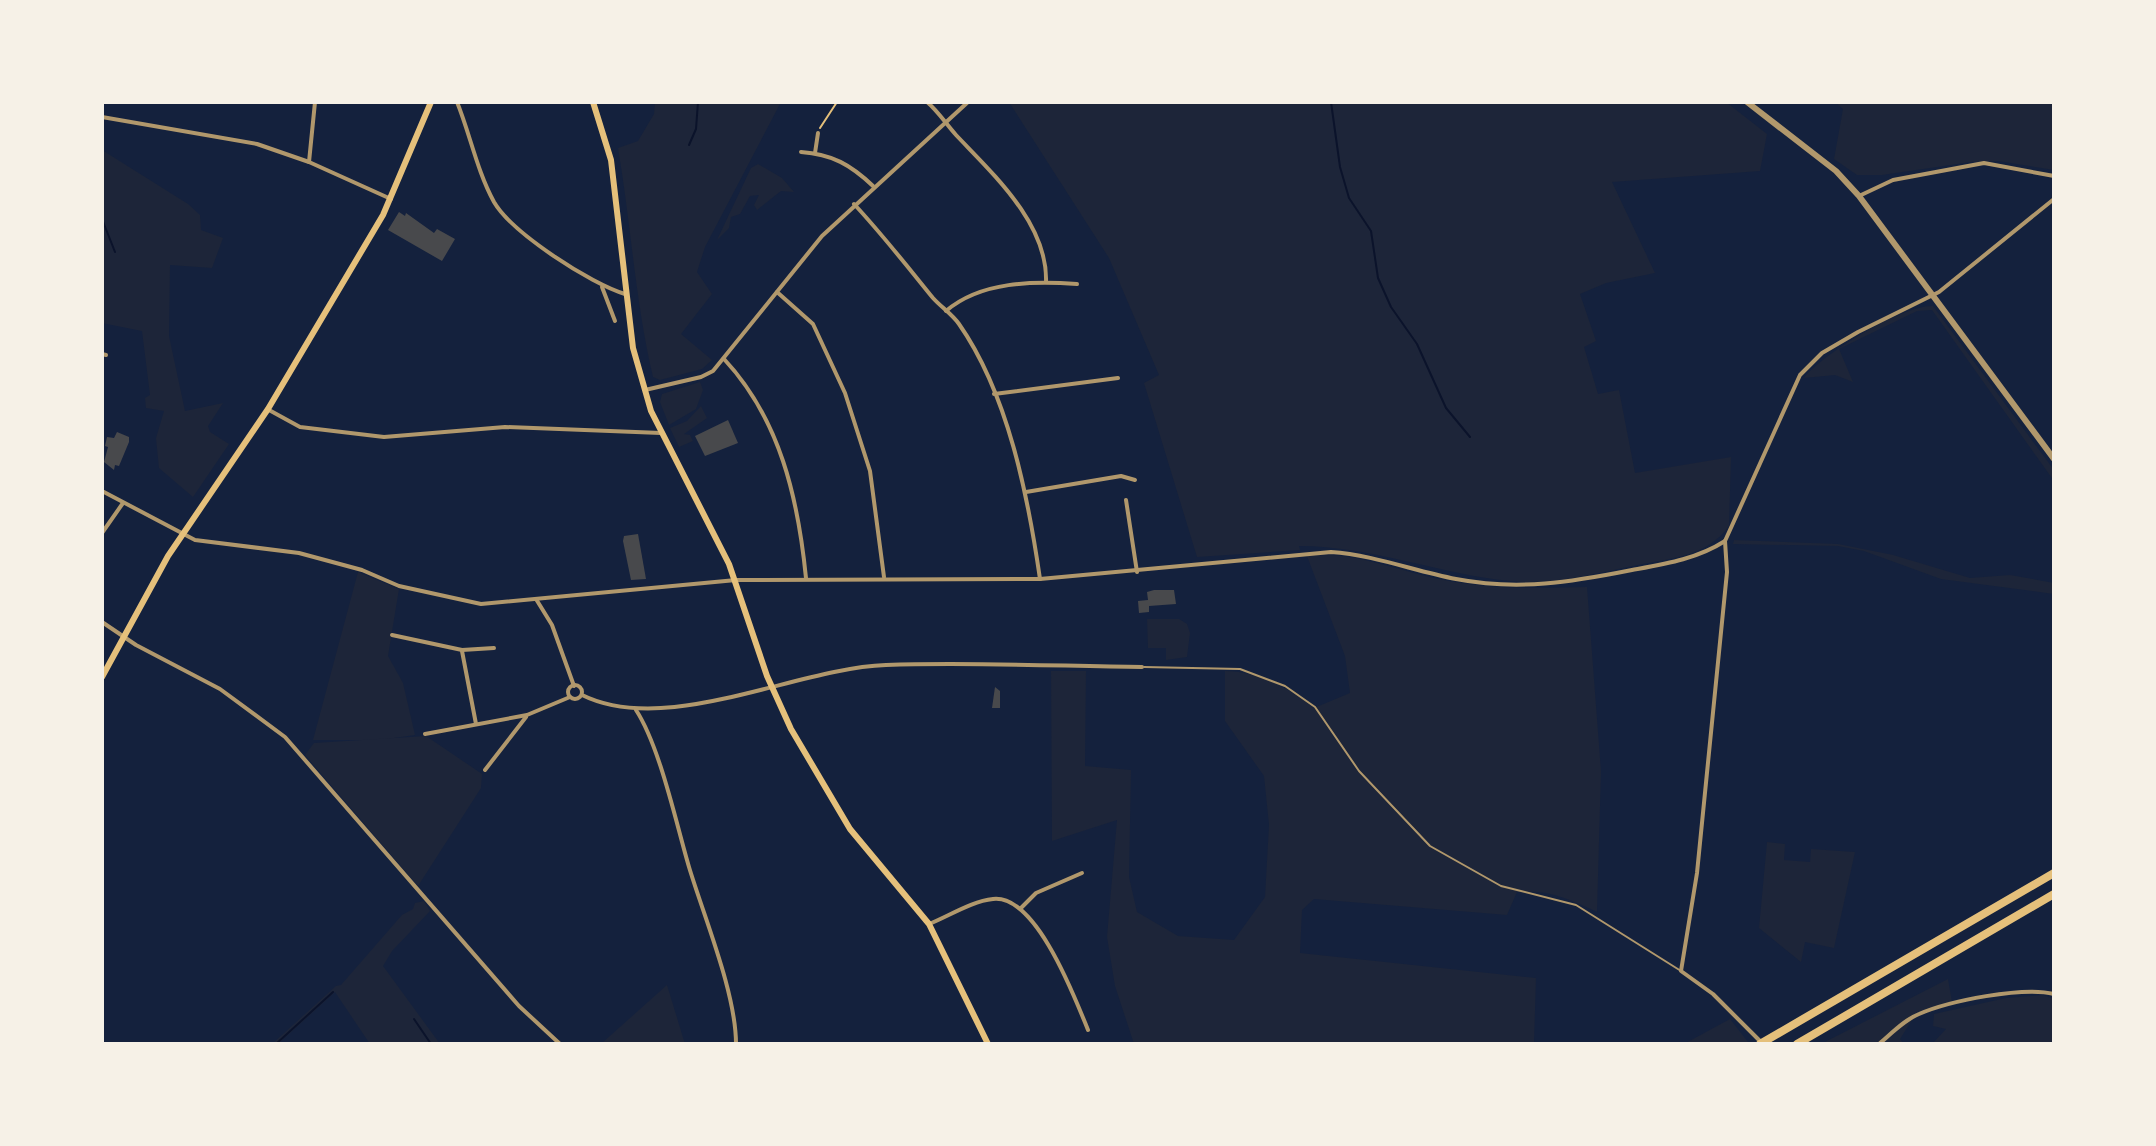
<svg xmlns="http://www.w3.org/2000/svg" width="2156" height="1146" font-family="Ubuntu,sans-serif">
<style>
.green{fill:#1d2539}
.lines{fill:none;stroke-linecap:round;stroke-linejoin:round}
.stream{stroke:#0b132b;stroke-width:2}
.building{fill:#48494c}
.path{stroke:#e5c07b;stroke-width:2}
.service{stroke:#b1986c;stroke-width:2}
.minor{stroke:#b1986c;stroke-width:4}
.tertiary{stroke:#b1986c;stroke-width:6}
.secondary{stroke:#e5c07b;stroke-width:6}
.motorway{stroke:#e5c07b;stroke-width:8}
</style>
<rect width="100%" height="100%" fill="#14213d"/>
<g class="green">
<path d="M655 102H781L705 247 697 272 712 294 681 334 712 360 702 369 660 380 653 377C635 301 631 224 618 148L638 141 654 114Z"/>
<path d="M1009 102H1726L1767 134 1760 171 1612 182 1655 273 1606 283 1580 294 1596 341 1584 347 1598 394 1619 390 1635 473 1731 457 1729 526C1708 555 1675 558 1643 564 1599 572 1554 586 1510 581 1438 574 1372 546 1299 546L1300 550 1197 557 1144 383 1159 375 1109 258Z"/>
<path d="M1835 102H2054V170L1998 161 1971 162 1882 175H1857L1834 159 1843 109Z"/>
<path d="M102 150 188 204 200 215 201 230 223 238 212 268 170 265 169 336 185 411 223 403 208 426 210 432 229 444 193 497 159 468 156 438 164 411 146 408 145 398 150 395 142 331 102 323Z"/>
<path d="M758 164 782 178 794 192 781 191 757 210 754 205 759 195 750 196 740 214 731 217 729 228 717 240 751 168Z"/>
<path d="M1933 306 2054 470V481L1932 310 1917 311 1839 349 1853 382 1835 375 1804 378C1822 354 1904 304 1933 306Z"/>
<path d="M700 382 703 390 696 409 669 425 660 402 662 394Z"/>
<path d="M701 406 707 418 684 434 690 435 693 441 679 447 670 428 687 421Z"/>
<path d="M1734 540 1838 544 1893 555 1970 578 2010 575 2054 583V594L1941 579 1864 551 1838 546 1733 544Z"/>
<path d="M1331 555C1368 557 1403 572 1439 579 1491 590 1535 588 1587 587L1601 771 1597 912C1569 899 1548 889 1517 892L1507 915 1314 899 1302 910 1300 953 1536 978 1534 1044H1134L1115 986 1107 937 1117 820 1052 841 1051 671H1086L1085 766 1131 770 1129 877 1137 912 1178 936 1234 940 1265 897 1269 825 1264 776 1225 721V671C1257 671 1290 688 1314 708L1350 693 1345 656 1307 556Z"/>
<path d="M358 572 399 589 388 656 403 683 415 735 380 740H313Z"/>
<path d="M1147 619H1179L1187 624 1190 633 1187 657 1166 660V648H1148Z"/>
<path d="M426 736 482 774 481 788 418 886 305 755 314 743Z"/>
<path d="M1767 842 1785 844 1784 860 1810 862 1811 849 1855 852 1834 948 1805 942 1801 962 1759 928Z"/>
<path d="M424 901 430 911 392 951 383 966 440 1044H370L335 992 278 1044H272L336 986 341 985 402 915 413 909 415 903Z"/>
<path d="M1948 979 1952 1002 1917 1012 1900 1039 1904 1044H1821Z"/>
<path d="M667 985 685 1044H601Z"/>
<path d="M2043 995 2054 999V1044H1932L1946 1029 1933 1026 1934 1014 2006 998Z"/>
<path d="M1730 1019 1748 1042 1684 1044Z"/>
</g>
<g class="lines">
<g class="stream">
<path d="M1331 102 1340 167 1349 198 1371 231 1378 278 1391 307 1417 344 1446 408 1470 437"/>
<path d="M689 145 696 129 698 102"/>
<path d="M102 219 115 252"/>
<path d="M414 1019 431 1044"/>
<path d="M276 1044 333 992"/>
</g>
</g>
<g class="building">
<path d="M399 212 405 216 406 213 434 233 437 229 455 239 442 261 388 230Z"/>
<path d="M728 420 738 443 705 456 695 436Z"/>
<path d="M117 432 129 437V442L119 466 115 465 114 470 104 462 108 447 105 446 107 437 114 438Z"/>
<path d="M638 534 646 579 631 580 623 541 624 536Z"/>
<path d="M1154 590H1174L1176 604 1149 606V612L1139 613 1138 601 1148 600 1147 592Z"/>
<path d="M995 687 1000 691V708H992Z"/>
</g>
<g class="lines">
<path class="path" d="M820 128 837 102"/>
<path class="service" d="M1144 667 1240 669 1285 686 1315 707 1359 771 1430 846 1501 886 1576 905 1681 971"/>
<g class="minor">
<path d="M457 102C470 134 477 171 494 202 512 233 591 284 625 294"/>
<path d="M927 102C938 111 946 124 956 135 993 174 1048 224 1046 282"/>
<path d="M102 117 257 144 309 162 391 199"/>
<path d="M801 152C832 154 851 165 873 186"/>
<path d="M815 153 818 133"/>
<path d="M309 162 315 102"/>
<path d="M1859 196 1893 180 1984 163 2054 176"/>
<path d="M854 204C882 234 907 266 933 298 941 307 952 314 959 324 1008 394 1028 496 1040 579"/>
<path d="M602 287 615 321"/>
<path d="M777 292 813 324 845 393 870 471 884 577"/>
<path d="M946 311C981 281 1034 281 1077 284"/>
<path d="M102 354 106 355"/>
<path d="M724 359C780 419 798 498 806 578"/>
<path d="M645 390 701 377 713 371 822 236 968 102"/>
<path d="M994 394 1118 378"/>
<path d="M269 410 300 427 384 437 505 427 661 433"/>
<path d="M102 491 195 540 299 553 362 570 399 586 481 604 736 580 1040 579 1331 552C1374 555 1414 571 1456 579 1518 591 1572 582 1632 570 1665 564 1697 559 1725 541L1800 375 1822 353 1858 332 1939 292 2054 199"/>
<path d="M1026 492 1121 476 1135 480"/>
<path d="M1126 500 1137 572"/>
<path d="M102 533 123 503"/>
<path d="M1725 541 1727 572 1697 873 1681 971 1713 994 1761 1042"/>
<path d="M536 599 552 625 574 686"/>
<path d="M102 622 136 645 220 689 285 737 519 1006 560 1044"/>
<path d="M392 635 462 650 494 648"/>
<path d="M462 651 476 724"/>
<circle cx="575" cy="692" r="7"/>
<path d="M582 695C667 737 796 668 886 665 971 662 1057 666 1142 667"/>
<path d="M636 710C660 747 676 823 689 867 704 917 736 993 736 1044"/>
<path d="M425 734 527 715 570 697"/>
<path d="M485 770 526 717"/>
<path d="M1021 908 1036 893 1082 873"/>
<path d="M929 924C949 916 972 901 993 899 1036 894 1075 998 1088 1030"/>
<path d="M1879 1044C1891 1034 1904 1020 1919 1014 1949 1001 2023 986 2054 994"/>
</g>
<path class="tertiary" d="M1747 102 1836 171 1859 196 2054 459"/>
<g class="secondary">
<path d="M593 102 611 160 633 348 651 411 729 564 767 676 791 729 850 829 929 924 988 1044"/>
<path d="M102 677 168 556 268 409 383 215 431 102"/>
</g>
<g class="motorway">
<path d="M1760 1044 2054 873"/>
<path d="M1797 1044 2054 894"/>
</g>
</g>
<rect width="2156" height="1146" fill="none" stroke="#f6f1e7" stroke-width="208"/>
</svg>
